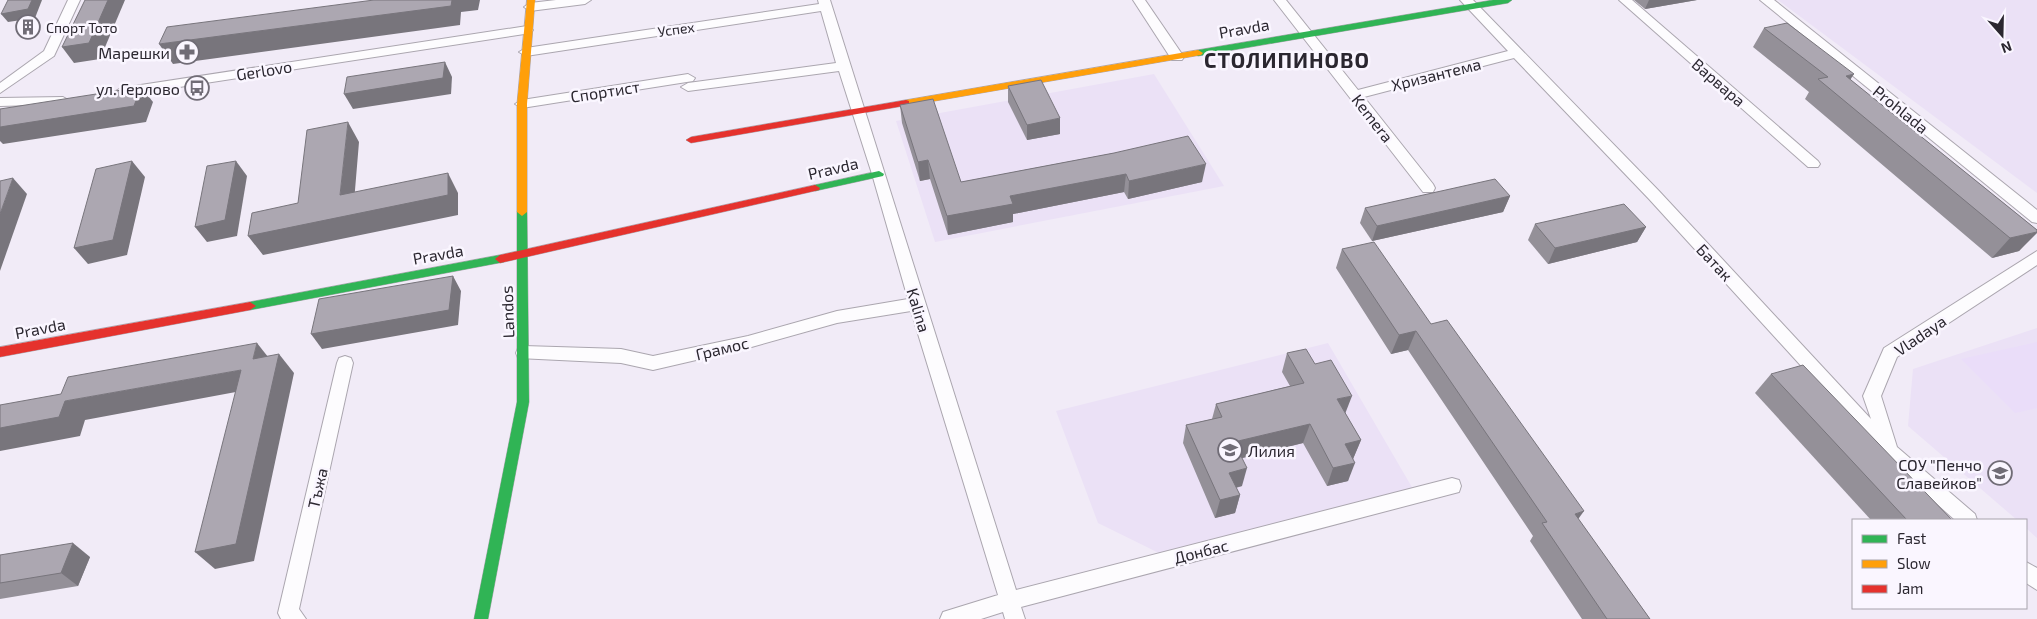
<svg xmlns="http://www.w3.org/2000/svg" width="2037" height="619" font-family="'Exo 2',sans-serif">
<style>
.built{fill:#ebe1f6}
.green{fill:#eaddf9}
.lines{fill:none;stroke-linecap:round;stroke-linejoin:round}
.street-casing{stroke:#aba6af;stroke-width:2}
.fast-casing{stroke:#aba6af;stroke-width:1}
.slow-casing{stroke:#aba6af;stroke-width:1}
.jam-casing{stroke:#aba6af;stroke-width:1}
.street{fill:#fdfcfe;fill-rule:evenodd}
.fast{fill:#30b455;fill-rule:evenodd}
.slow{fill:#ff9f0a;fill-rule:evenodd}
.jam{fill:#e5322d;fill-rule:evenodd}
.wall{fill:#949098}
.shaded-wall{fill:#78757c}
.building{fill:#aca7b1;stroke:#78757c}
.labels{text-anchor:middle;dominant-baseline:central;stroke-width:5;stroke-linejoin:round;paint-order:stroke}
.far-poi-label{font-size:14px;fill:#2b2730;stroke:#faf6ff;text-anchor:start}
.far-street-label{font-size:14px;fill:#2b2730;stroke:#faf6ff}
.street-label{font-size:16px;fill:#2b2730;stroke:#faf6ff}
.poi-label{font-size:16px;fill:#2b2730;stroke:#faf6ff;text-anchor:end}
.district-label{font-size:21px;font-weight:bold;letter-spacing:1px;fill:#2b2730;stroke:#faf6ff}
</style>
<rect width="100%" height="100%" fill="#f1ebf7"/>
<g class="built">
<path d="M1778 0H2037V193Z"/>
<path d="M1154 74 1224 186 935 242 896 121Z"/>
<path d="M2037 328V538L2026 528V520H2017L1908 426 1913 369Z"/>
<path d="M1328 343 1413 489 1165 556 1098 523 1056 411Z"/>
</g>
<path class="green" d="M2037 342V408L2015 413 1961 359Z"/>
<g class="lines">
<g class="street-casing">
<g id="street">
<path d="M68 0H80L54 56 0 93V83L44 51Z"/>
<path d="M556 0H591L585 4 530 11 524 7 530 3Z"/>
<path d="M818 0H830L1016 590 1452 478 1459 480 1461 486 1459 492 1021 607 1025 619H1005L1003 612 981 619H940L943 612 998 595 911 311 837 323 748 348 653 370 621 363 518 358 516 353 518 348 524 346 621 349 653 356 748 336 837 311 908 299 872 174 839 71 688 91 681 87 688 83 836 63 821 11 526 56 519 52 526 48 819 4Z"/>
<path d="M1133 0H1145L1184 57 1182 60H1172Z"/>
<path d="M1274 0H1286L1358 90 1508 51 1460 0H1473L1659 191 1871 419 1863 396 1884 348 2037 251V265L1897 357 1881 396 1897 447 1975 514 1977 520H1955L1885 458 1649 199 1514 58 1364 97 1433 184 1435 188 1433 192H1423Z"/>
<path d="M1619 0H1632L1818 161 1820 164 1818 167H1808Z"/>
<path d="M1760 0H1774L2037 210V223L2032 222Z"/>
<path d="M527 26 533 30 531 33 121 96 114 92 121 88Z"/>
<path d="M688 74 695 78 693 81 522 108 515 104 522 100Z"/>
<path d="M63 97 70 101 68 104 0 106V98Z"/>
<path d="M345 356 351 358 353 363 299 609 306 619H281L278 613 337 363 339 358Z"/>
<path d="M2026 562 2037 568V590L2026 583Z"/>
</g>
</g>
<g class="fast-casing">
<g id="fast">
<path d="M1493 0H1512L1508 3 1198 56 1193 53 1198 50Z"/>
<path d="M879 171 884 174 883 176 815 191 810 188 815 185Z"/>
<path d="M522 208 527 212 529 402 488 619H474L517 402V212Z"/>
<path d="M500 255 504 256 505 259 504 262 250 310 244 306 250 302Z"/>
</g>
</g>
<g class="slow-casing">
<g id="slow">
<path d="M527 0H535L527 104V212L522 216 517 212V104Z"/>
<path d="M1198 50 1203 53 1201 55 906 106 901 103 906 100Z"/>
</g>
</g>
<g class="jam-casing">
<g id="jam">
<path d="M906 100 909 101V105L691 143 686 140 691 137Z"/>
<path d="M815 185 820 188 819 190 500 263 495 259 500 255Z"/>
<path d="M250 302 256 306 250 310 0 357V347Z"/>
</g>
</g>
<use href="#street" class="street"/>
<use href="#fast" class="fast"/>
<use href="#slow" class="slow"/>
<use href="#jam" class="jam"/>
</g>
<g class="wall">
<path d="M1634 0H1697L1645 9Z"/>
<path d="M1764 28 1850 80 2037 230 2019 251 1992 258 1805 99 1809 92 1753 47Z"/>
<path d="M1008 86 1060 134 1027 140 1008 102Z"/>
<path d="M900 105 961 182 1114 153 1202 182 1128 199 1124 192 1013 214V222L948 235 930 179 920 181 902 123Z"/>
<path d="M1510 196 1503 212 1372 241 1360 223 1365 208Z"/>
<path d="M1535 224 1646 227 1637 242 1548 264 1528 240Z"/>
<path d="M1342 249 1431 324 1578 519 1650 619H1582L1530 541 1533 536 1408 350 1391 354 1336 268Z"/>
<path d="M1287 353 1315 364 1361 440 1353 459 1348 481 1327 486 1303 443 1242 458V486L1236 488 1240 495 1235 513 1215 518 1183 443 1186 425 1212 419 1216 404 1290 386 1282 372Z"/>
<path d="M1771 374 1952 520H1871L1755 393Z"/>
<path d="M0 555 90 557 78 586 0 599Z"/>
</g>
<g class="shaded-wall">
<path d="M32 0H42L35 18 8 22 1 14Z"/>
<path d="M108 0H125L100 59 74 63 62 47Z"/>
<path d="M452 0H480L478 10 461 12 460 25 173 64 159 44Z"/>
<path d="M1649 0H1697L1645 9Z"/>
<path d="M445 62 452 77 451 94 353 109 344 94Z"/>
<path d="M1854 74 1841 94 1846 76Z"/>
<path d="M141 87 153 102 146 122 3 144 0 141V127Z"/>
<path d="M1060 118V134L1027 140V125Z"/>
<path d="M348 122 359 142 353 214 448 173 458 193V215L263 255 248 236 340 195Z"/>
<path d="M928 160 930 179 920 181 918 162Z"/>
<path d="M132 161 145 177 127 255 88 264 74 248Z"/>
<path d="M236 161 247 176 237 236 207 242 195 227Z"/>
<path d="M1206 164 1202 182 1128 199 1129 181Z"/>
<path d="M1126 174 1124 192 1013 214V222L948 235 947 216 1010 196Z"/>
<path d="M13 178 27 194 0 271V214Z"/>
<path d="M1510 196 1503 212 1372 241 1377 226Z"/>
<path d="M1646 227 1637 242 1548 264 1555 248Z"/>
<path d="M2037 232V233L2019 251 1992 258 2010 238Z"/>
<path d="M453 276 461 291 458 325 322 349 311 334Z"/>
<path d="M1416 331 1408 350 1391 354 1399 335Z"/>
<path d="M257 343 272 362 253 359Z"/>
<path d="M279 354 294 373 254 561 215 569 195 552Z"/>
<path d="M241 370 257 388 85 420 80 436 0 451V428L65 401Z"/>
<path d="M1352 396 1345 414 1337 399Z"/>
<path d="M1310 424 1303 443 1230 461 1234 442Z"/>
<path d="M1361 440 1353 459 1345 444Z"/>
<path d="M1355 463 1348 481 1327 486 1333 468Z"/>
<path d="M1247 468 1242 486 1224 490 1229 473Z"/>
<path d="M1240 495 1235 513 1215 518 1220 500Z"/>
<path d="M1584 511 1571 529 1575 514Z"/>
<path d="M73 543 90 557 78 586 61 573Z"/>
</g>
<g class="building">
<path d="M8 0H32L28 9 1 14Z"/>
<path d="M85 0H108L89 43 62 47Z"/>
<path d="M374 0H452L451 6 159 44 167 27Z"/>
<path d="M1787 23 1854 74 1846 76 2037 230V232L2010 238 1818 79 1828 77 1764 28Z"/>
<path d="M445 62 443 78 344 94 347 77Z"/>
<path d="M1041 80 1060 118 1027 125 1008 86Z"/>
<path d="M141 87 134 106 0 127V109Z"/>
<path d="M933 99 961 182 1114 153 1188 136 1206 164 1129 181 1126 174 1010 196 1013 204 947 216 928 160 918 162 900 105Z"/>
<path d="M348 122 340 195 448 173V195L248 236 252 213 298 203 307 130Z"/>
<path d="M132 161 113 240 74 248 96 169Z"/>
<path d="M236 161 225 220 195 227 207 166Z"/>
<path d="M13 178 0 214V181Z"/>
<path d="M1495 179 1510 196 1377 226 1365 208Z"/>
<path d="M1624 204 1646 227 1555 248 1535 224Z"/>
<path d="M1374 242 1431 324 1447 320 1584 511 1575 514 1650 619H1607L1542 523 1547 522 1416 331 1399 335 1342 249Z"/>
<path d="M453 276 449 310 311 334 319 299Z"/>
<path d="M257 343 253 359 279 354 236 544 195 552 241 370 65 401 59 417 0 428V405L61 394 68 377Z"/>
<path d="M1306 349 1315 364 1331 360 1352 396 1337 399 1361 440 1345 444 1355 463 1333 468 1310 424 1234 442 1247 468 1229 473 1240 495 1220 500 1186 425 1222 417 1216 404 1304 383 1287 353Z"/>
<path d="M1803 365 1952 520H1907L1771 374Z"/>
<path d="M73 543 61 573 0 583V555Z"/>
</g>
<defs>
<g id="building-ring" transform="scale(1.25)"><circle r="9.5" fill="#faf6ff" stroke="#706c76" stroke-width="1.5"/><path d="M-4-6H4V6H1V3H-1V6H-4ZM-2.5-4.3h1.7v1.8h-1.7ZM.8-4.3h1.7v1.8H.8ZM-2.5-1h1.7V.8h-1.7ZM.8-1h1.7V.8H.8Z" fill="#706c76"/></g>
<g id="pharmacy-ring" transform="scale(1.25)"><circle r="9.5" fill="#faf6ff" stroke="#706c76" stroke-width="1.5"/><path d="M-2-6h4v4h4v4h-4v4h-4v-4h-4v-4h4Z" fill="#706c76"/></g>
<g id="bus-ring" transform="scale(1.25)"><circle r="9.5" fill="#faf6ff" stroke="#706c76" stroke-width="1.5"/><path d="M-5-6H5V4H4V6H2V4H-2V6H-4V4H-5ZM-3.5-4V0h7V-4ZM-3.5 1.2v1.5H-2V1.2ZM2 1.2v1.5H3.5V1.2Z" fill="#706c76"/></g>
<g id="school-ring" transform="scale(1.25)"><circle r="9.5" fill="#faf6ff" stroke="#706c76" stroke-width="1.5"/><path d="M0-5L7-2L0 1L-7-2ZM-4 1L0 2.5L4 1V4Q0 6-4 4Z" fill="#706c76"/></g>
</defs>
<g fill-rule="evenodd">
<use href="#building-ring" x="28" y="27"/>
<use href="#pharmacy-ring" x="187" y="52"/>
<use href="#bus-ring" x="197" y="88"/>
<use href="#school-ring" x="1230" y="450"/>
<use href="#school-ring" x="2000" y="473"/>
</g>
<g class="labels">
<g class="far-poi-label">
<text x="46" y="27">Спорт Тото</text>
</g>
<g class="far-street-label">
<text transform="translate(676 29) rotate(-8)">Успех</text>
</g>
<g class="street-label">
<text transform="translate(1244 28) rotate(-10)">Pravda</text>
<text transform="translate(264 70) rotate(-9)">Gerlovo</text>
<text transform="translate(1436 74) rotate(-14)">Хризантема</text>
<text transform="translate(1719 82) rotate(41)">Варвара</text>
<text transform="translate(605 91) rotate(-9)">Спортист</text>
<text transform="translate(1901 109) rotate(39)">Prohlada</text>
<text transform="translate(1373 118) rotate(52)">Kemera</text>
<text transform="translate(833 168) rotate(-13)">Pravda</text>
<text transform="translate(438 254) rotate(-10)">Pravda</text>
<text transform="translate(1715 262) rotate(47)">Батак</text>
<text transform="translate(919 310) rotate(73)">Kalina</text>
<text transform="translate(507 312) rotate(-92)">Landos</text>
<text transform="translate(40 328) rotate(-11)">Pravda</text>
<text transform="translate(1920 335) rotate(-34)">Vladaya</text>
<text transform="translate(722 348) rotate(-13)">Грамос</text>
<text transform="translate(317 488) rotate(-77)">Тъжа</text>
<text transform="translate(1201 551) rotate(-14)">Донбас</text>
</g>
<g class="poi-label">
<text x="170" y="52">Марешки</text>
<text x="180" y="88">ул. Герлово</text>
<text x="1248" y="450" text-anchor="start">Лилия</text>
<text x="1982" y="464">СОУ "Пенчо<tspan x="1982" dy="18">Славейков"</tspan></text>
</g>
<g class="district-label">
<text x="1287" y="59">СТОЛИПИНОВО</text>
</g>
</g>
<rect x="1852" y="519" width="175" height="90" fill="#faf6ff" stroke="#a7a3ac"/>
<rect x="1862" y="535" width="25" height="8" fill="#30b455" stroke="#a7a3ac"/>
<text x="1897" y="544" font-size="15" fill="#2b2730">Fast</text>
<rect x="1862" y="560" width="25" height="8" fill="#ff9f0a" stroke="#a7a3ac"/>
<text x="1897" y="569" font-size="15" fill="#2b2730">Slow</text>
<rect x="1862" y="585" width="25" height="8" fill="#e5322d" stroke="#a7a3ac"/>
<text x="1897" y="594" font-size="15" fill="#2b2730">Jam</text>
<g transform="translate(2002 35) rotate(160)" stroke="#faf6ff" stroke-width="4" paint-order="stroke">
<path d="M0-4L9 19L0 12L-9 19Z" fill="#2b2730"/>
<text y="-8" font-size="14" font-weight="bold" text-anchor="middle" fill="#2b2730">N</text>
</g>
</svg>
